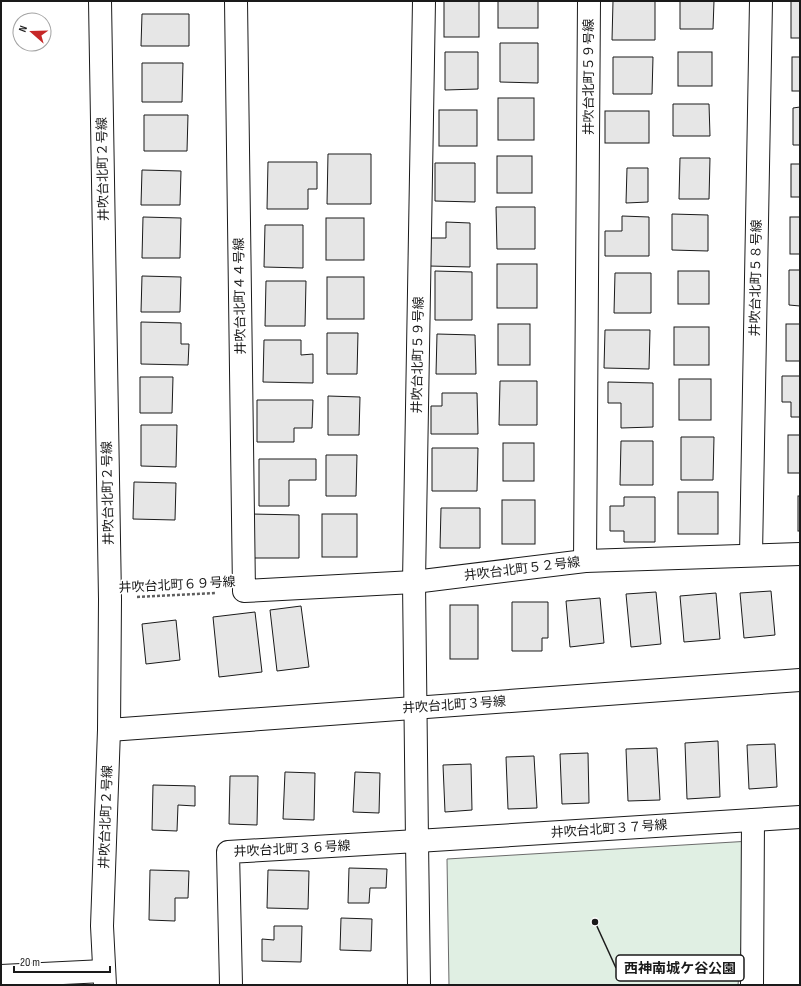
<svg xmlns="http://www.w3.org/2000/svg" width="801" height="986" font-family="'Sofia Sans Condensed','Noto Sans JP',sans-serif">
<style>
.green{fill:#e0efe3;stroke:#6a6a6a}
.building{fill:#e6e6e6;stroke:#1a1a1a}
.lines{fill:none;stroke-linecap:round;stroke-linejoin:round}
.street-casing{stroke:#1a1a1a;stroke-width:24}
.secondary-casing{stroke:#1a1a1a;stroke-width:24}
.path{stroke:#5f5f5f;stroke-width:2.5;stroke-dasharray:3 2;stroke-linecap:butt}
.street{stroke:#fff;stroke-width:22}
.secondary{stroke:#fff;stroke-width:22}
.labels{text-anchor:middle;dominant-baseline:central;stroke-width:3;stroke-linejoin:round;paint-order:stroke}
.street-label{font-size:13px;fill:#1a1a1a;stroke:#fff}
.leader{fill:none;stroke:#1a1a1a;stroke-width:1.5}
.callout-dot{fill:#1a1a1a;stroke:#fff;stroke-width:1.5}
.callout{fill:#fff;stroke:#1a1a1a;stroke-width:1.5}
.callout-label{font-size:14px;text-anchor:middle;font-weight:bold;fill:#1a1a1a}
</style>
<rect width="100%" height="100%" fill="#fff"/>
<path class="green" d="M751 841 738 985H449L447 859Z"/>
<g class="building">
<rect x="444" y="1" width="35" height="36"/>
<rect x="498" y="1" width="40" height="27"/>
<path d="M613 1H655V40H612Z"/>
<path d="M680 1H714L713 29H680Z"/>
<rect x="791" y="1" width="9" height="37"/>
<path d="M142 14H189V46H141Z"/>
<path d="M500 43H538V83L500 82Z"/>
<path d="M445 52H478V89L445 90Z"/>
<rect x="678" y="52" width="34" height="34"/>
<path d="M613 57H653L652 94H613Z"/>
<rect x="792" y="57" width="8" height="34"/>
<path d="M142 63H183L182 102H142Z"/>
<rect x="498" y="98" width="36" height="42"/>
<path d="M673 104H709L710 136H673Z"/>
<path d="M800 107V145H793V108Z"/>
<rect x="439" y="110" width="38" height="36"/>
<rect x="605" y="111" width="44" height="32"/>
<path d="M144 115H188L187 151H144Z"/>
<path d="M328 154H371V204H327Z"/>
<rect x="497" y="156" width="35" height="37"/>
<path d="M680 158H710L709 199H679Z"/>
<path d="M268 162H317V189H308V209H267Z"/>
<path d="M435 163H475V202L435 201Z"/>
<rect x="791" y="164" width="9" height="33"/>
<path d="M627 168H648V202L626 203Z"/>
<path d="M142 170 181 171 180 205H141Z"/>
<path d="M496 207H535V249H497Z"/>
<path d="M672 214 708 215V251L672 250Z"/>
<path d="M622 216 649 217V256H605V231H622Z"/>
<path d="M143 217 181 218 180 258H142Z"/>
<rect x="790" y="217" width="10" height="37"/>
<rect x="326" y="218" width="38" height="42"/>
<path d="M446 222 470 223V267L429 266V238H446Z"/>
<path d="M265 225H303V268L264 267Z"/>
<rect x="497" y="264" width="40" height="44"/>
<path d="M789 270H800V306L789 305Z"/>
<path d="M435 271 472 272V320H435Z"/>
<rect x="678" y="271" width="31" height="33"/>
<path d="M615 273H651V313H614Z"/>
<path d="M142 276 181 277 180 312H141Z"/>
<rect x="327" y="277" width="37" height="42"/>
<path d="M266 281H306L305 326H265Z"/>
<path d="M141 322 181 323V344H189L188 365 141 364Z"/>
<rect x="498" y="324" width="32" height="41"/>
<rect x="786" y="324" width="14" height="37"/>
<rect x="674" y="327" width="35" height="38"/>
<path d="M605 330H650L649 369 604 368Z"/>
<path d="M327 333H358L357 374H327Z"/>
<path d="M437 334 475 335 476 374H436Z"/>
<path d="M264 340H301V355L313 354V383L263 382Z"/>
<path d="M782 376H800V417H791V402H782Z"/>
<path d="M140 377H173L172 413H140Z"/>
<rect x="679" y="379" width="32" height="41"/>
<path d="M500 381H537V425H499Z"/>
<path d="M608 382 653 383V427L621 428V403H608Z"/>
<path d="M442 393H477L478 434H431V406H442Z"/>
<path d="M328 396 360 397 359 435H328Z"/>
<path d="M257 400H313L312 428H294V442H257Z"/>
<path d="M141 425H177L176 467 141 466Z"/>
<rect x="788" y="435" width="12" height="38"/>
<path d="M681 437H714L713 480H681Z"/>
<path d="M621 441H653V485H620Z"/>
<rect x="503" y="443" width="31" height="38"/>
<path d="M432 448H478L477 491H432Z"/>
<path d="M326 455H357L356 496H326Z"/>
<path d="M259 459H316V480H289V506H259Z"/>
<path d="M134 482 176 483 175 520 133 519Z"/>
<rect x="678" y="492" width="40" height="42"/>
<rect x="798" y="496" width="2" height="35"/>
<path d="M624 497H655V542H624V531H610V506H624Z"/>
<rect x="502" y="500" width="33" height="44"/>
<path d="M441 508H480V548H440Z"/>
<path d="M251 514 299 515V558H251Z"/>
<rect x="322" y="514" width="35" height="43"/>
<path d="M771 591 775 635 744 638 740 593Z"/>
<path d="M656 592 661 644 631 647 626 594Z"/>
<path d="M716 593 720 639 684 642 680 596Z"/>
<path d="M600 598 604 643 570 647 566 601Z"/>
<path d="M512 602H548V638H542V651H512Z"/>
<rect x="450" y="605" width="28" height="54"/>
<path d="M301 606 309 667 277 671 270 610Z"/>
<path d="M255 612 262 672 219 677 213 617Z"/>
<path d="M176 620 180 660 146 664 142 624Z"/>
<path d="M718 741 720 797 687 799 685 743Z"/>
<path d="M775 744 777 787 749 789 747 745Z"/>
<path d="M657 748 660 800 628 801 626 749Z"/>
<path d="M588 753 589 803 562 804 560 754Z"/>
<path d="M534 756 537 808 508 809 506 757Z"/>
<path d="M471 764 472 810 445 812 443 765Z"/>
<path d="M285 772 315 773 314 820 283 819Z"/>
<path d="M355 772 380 773 379 813 353 812Z"/>
<path d="M230 776H258L257 825 229 824Z"/>
<path d="M153 785 195 786V806L178 805 177 831 152 830Z"/>
<path d="M349 868 387 869 386 888H370L369 903H348Z"/>
<path d="M150 870 189 871 188 898H175V921L149 920Z"/>
<path d="M268 870 309 871 308 909 267 908Z"/>
<path d="M341 918 372 919 371 951 340 950Z"/>
<path d="M274 926H302L301 962 262 961V939L274 940Z"/>
</g>
<g class="lines">
<g class="street-casing">
<g id="street">
<path d="M236 1 244 591 414 582 585 561 800 554"/>
<path d="M424 1 414 582 417 841 800 817"/>
<path d="M751 555 761 1"/>
<path d="M585 561 589 1"/>
<path d="M1 976 104 971"/>
<path d="M231 985 228 852 417 841 419 985"/>
<path d="M752 985 753 820"/>
</g>
</g>
<g class="secondary-casing">
<g id="secondary">
<path d="M100 1 110 599 109 730 102 926 105 985"/>
<path d="M109 730 800 680"/>
</g>
</g>
<path class="path" d="M137 597 216 593"/>
<use href="#street" class="street"/>
<use href="#secondary" class="secondary"/>
</g>
<g class="labels">
<g class="street-label">
<text transform="translate(589 77) rotate(-90)">井吹台北町５９号線</text>
<text transform="translate(103 169) rotate(-91)">井吹台北町２号線</text>
<text transform="translate(756 278) rotate(-89)">井吹台北町５８号線</text>
<text transform="translate(240 296) rotate(-91)">井吹台北町４４号線</text>
<text transform="translate(418 355) rotate(-89)">井吹台北町５９号線</text>
<text transform="translate(108 493) rotate(-91)">井吹台北町２号線</text>
<text transform="translate(522 569) rotate(-7)">井吹台北町５２号線</text>
<text transform="translate(177 585) rotate(-3)">井吹台北町６９号線</text>
<text transform="translate(454 705) rotate(-4)">井吹台北町３号線</text>
<text transform="translate(106 817) rotate(-88)">井吹台北町２号線</text>
<text transform="translate(609 829) rotate(-4)">井吹台北町３７号線</text>
<text transform="translate(292 849) rotate(-3)">井吹台北町３６号線</text>
</g>
</g>
<path class="leader" d="M595 922L616 968"/>
<circle class="callout-dot" cx="595" cy="922" r="4"/>
<rect class="callout" x="616" y="955" width="128" height="26" rx="4"/>
<g class="callout-label">
<text x="680" y="973">西神南城ケ谷公園</text>
</g>
<rect width="801" height="986" fill="none" stroke="#1a1a1a" stroke-width="4"/>
<g transform="translate(32 32) rotate(290)"><circle r="19" fill="#ffffff" stroke="#a3a3a3"/>
<path d="M0-3L7 15L0 10L-7 15Z" fill="#c62828"/>
<text y="-6" font-size="11" font-weight="bold" text-anchor="middle" fill="#1a1a1a">N</text>
</g>
<path d="M14 966v6h96v-6" fill="none" stroke="#1a1a1a" stroke-width="2"/>
<text x="20" y="966" font-size="12" fill="#1a1a1a" stroke="#ffffff" stroke-width="3" paint-order="stroke">20 m</text>
</svg>
